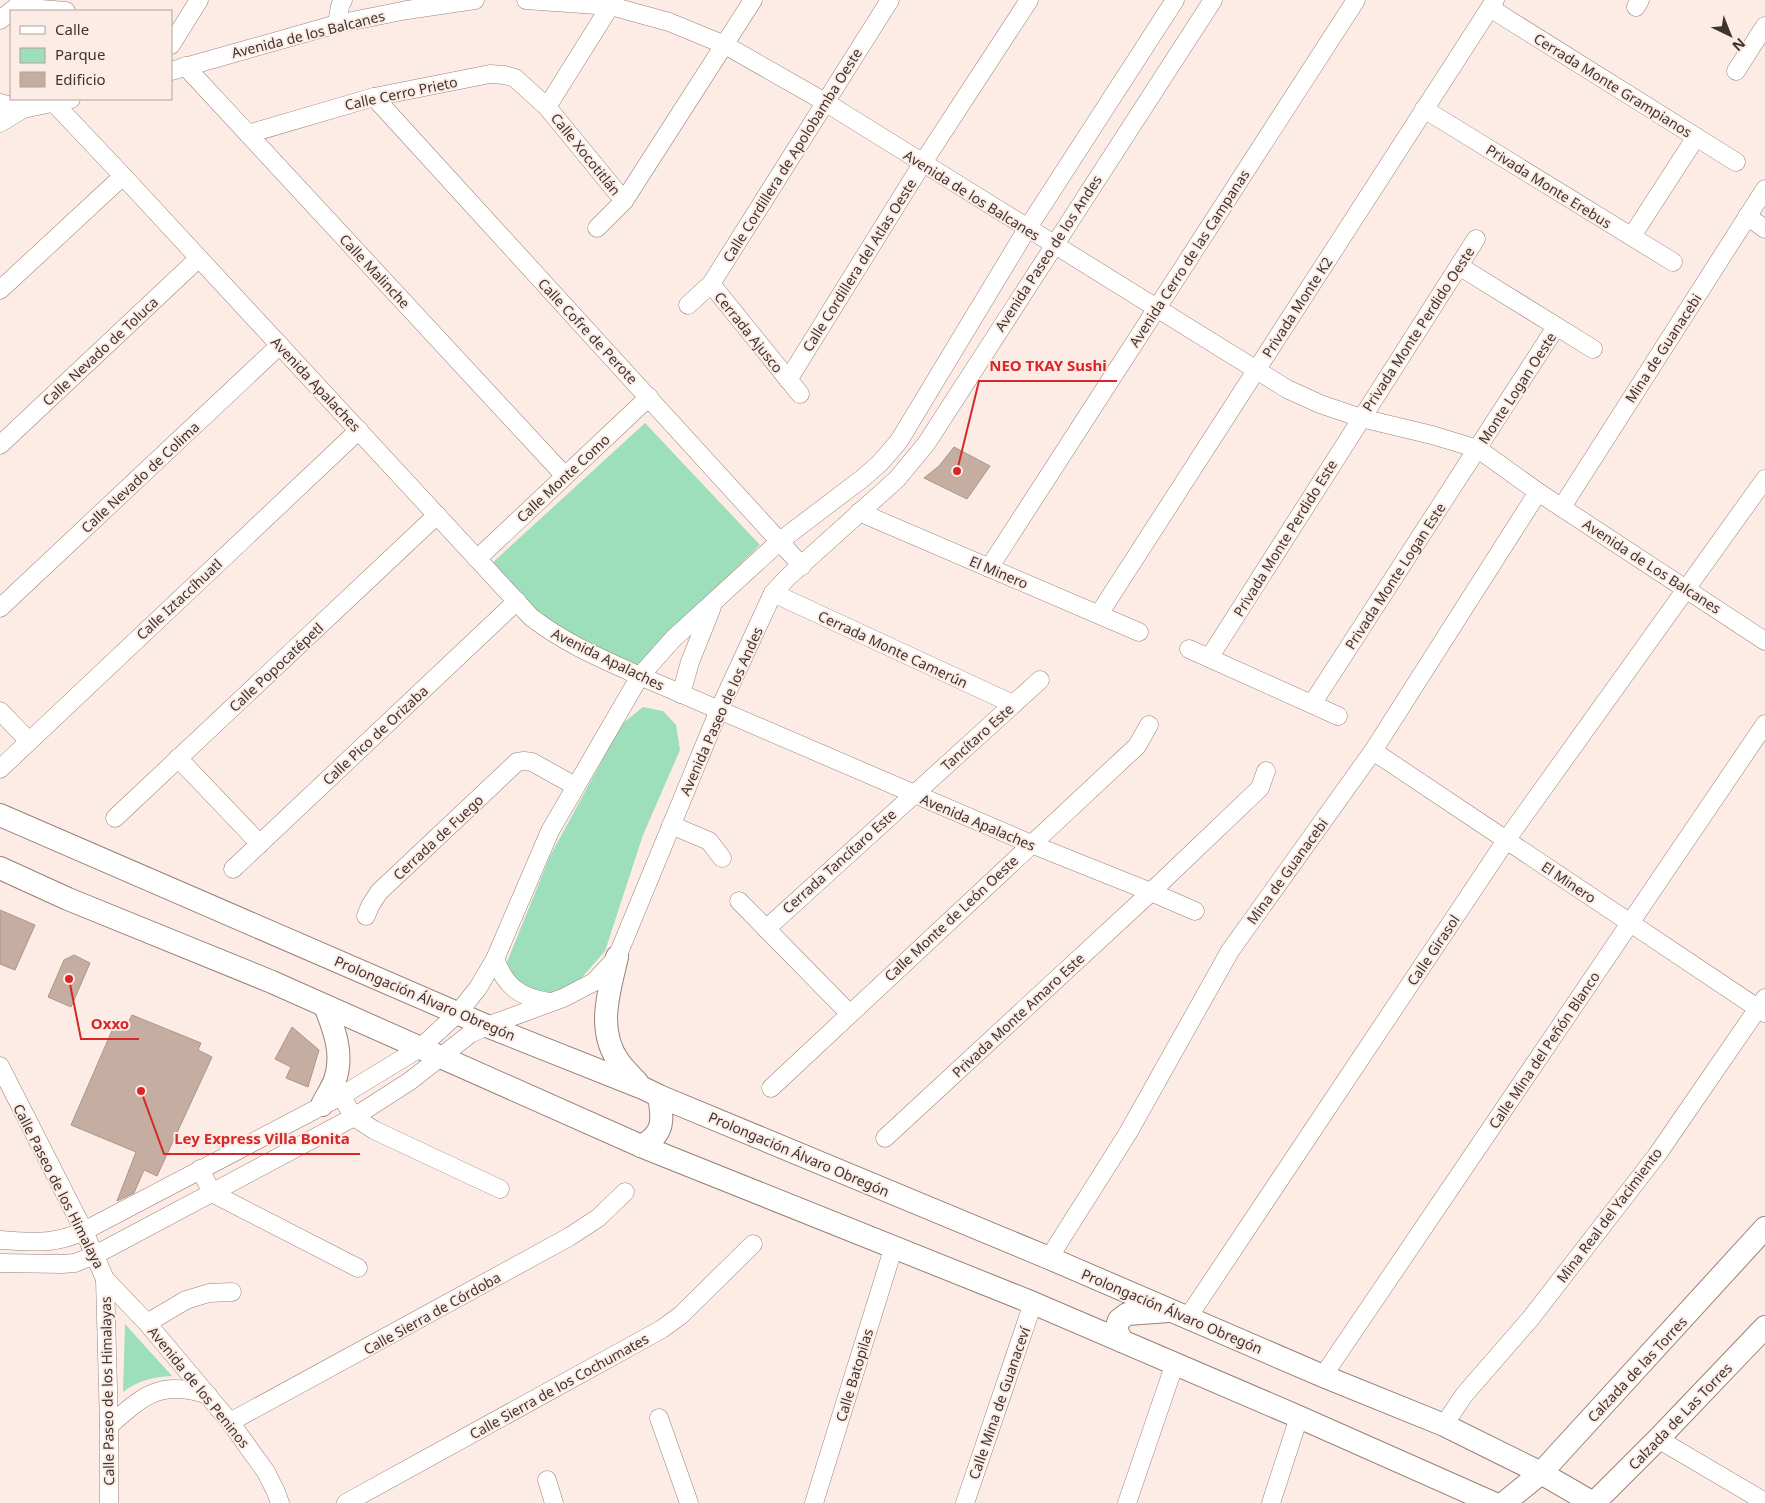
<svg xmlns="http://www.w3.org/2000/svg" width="1765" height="1503" font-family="'Noto Sans',sans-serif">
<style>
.green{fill:#9ddebb}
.building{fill:#c5ada1;stroke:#ad958a}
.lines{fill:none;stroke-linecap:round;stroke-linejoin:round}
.minor-casing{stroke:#998277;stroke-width:19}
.major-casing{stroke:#998277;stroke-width:24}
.minor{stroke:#fff;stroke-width:18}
.major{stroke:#fff;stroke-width:22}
.labels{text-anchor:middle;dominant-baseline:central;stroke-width:4;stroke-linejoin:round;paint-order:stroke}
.street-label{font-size:14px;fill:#3f3530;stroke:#fcece5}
.leader{fill:none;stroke:#d62828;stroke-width:2}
.callout-dot{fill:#d62828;stroke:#fcece5;stroke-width:2}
.callout-label{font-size:15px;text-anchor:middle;font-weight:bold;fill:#d62828;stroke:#fcece5;stroke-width:4;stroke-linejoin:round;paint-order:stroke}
</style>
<rect width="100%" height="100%" fill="#fcece5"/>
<g class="green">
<path d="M645 423 760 545 634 668 551 627 490 565Z"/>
<path d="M643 707 663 711 676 725 680 750 643 835 605 951 578 982 543 996C522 987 517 984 507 962L550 856 622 724Z"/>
<path d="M125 1324 172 1376C153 1377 139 1380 123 1392Z"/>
</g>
<g class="building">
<path d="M954 447 990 466 967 499 924 478 939 466Z"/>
<path d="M0 910 35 925 15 970 0 964Z"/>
<path d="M74 955 90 963 71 1007 48 997 64 960Z"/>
<path d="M132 1015 201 1043 198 1050 212 1057 157 1176 144 1170 134 1193 117 1201 136 1152 71 1125 117 1019 128 1023Z"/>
<path d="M292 1027 319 1050 308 1087 286 1078 291 1067 275 1059Z"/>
</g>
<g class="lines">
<g class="minor-casing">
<g id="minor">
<path d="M526 0 611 6 669 22 725 45 825 102 1287 389 1320 404 1361 418 1432 435 1478 449 1538 492 1765 641"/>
<path d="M16 7 66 11"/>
<path d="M1636 7 1640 0"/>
<path d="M1490 8 1736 162"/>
<path d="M0 20 25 0"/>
<path d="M337 24 340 6 343 0"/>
<path d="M171 45 199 0"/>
<path d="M185 66 565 476"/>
<path d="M171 71 337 24 407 10 475 0"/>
<path d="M1736 71 1765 26"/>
<path d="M374 97 802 566"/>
<path d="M0 103 23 109"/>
<path d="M54 103 123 176 531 617C564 643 602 659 640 676L1031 844 1151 892 1195 911"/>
<path d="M547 107 614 0"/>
<path d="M1424 109 1673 262"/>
<path d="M0 123 23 109 71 99"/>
<path d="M248 134 374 97 490 74 505 75 515 78 547 107 624 201"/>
<path d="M1747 216 1765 229"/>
<path d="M597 228 624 201 753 0"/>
<path d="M1632 236 1696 137"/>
<path d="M1459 266 1593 349"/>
<path d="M711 284 800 394"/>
<path d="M0 290 123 176"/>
<path d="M688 305 711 284 890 0"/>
<path d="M788 380 922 164 1029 0"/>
<path d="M0 445 199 258"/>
<path d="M1562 507 1765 189"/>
<path d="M859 512 1139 632"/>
<path d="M477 559 649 397"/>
<path d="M989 568 1356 0"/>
<path d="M773 593 1013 704"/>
<path d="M0 608 280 345"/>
<path d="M1099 614 1495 0"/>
<path d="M1189 649 1338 716"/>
<path d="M1209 658 1476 239"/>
<path d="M681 694 690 662 712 607"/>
<path d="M1312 704 1556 327"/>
<path d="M0 711 29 741"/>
<path d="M1373 751 1765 1013"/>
<path d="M178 758 260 844"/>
<path d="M0 769 359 430"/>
<path d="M115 818 437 515"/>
<path d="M671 825 709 841 722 858"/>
<path d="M233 869 517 601"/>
<path d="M739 901 849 1013"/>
<path d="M366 916 370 906 379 892 517 762 524 761 532 762 575 786"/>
<path d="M766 929 1040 680"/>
<path d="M495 959C506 987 519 997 549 1002"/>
<path d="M0 1066 84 1231 105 1279 147 1323 230 1422 266 1472 276 1492 280 1503"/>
<path d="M771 1088 1137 746 1149 725"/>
<path d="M341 1096 354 1117 374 1130 500 1189"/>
<path d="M885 1138 1151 892 1260 788 1266 771"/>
<path d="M200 1169 212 1193 358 1268"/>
<path d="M0 1240C34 1242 53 1245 84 1231L341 1096 420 1048 458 1013 478 988 495 959 550 831 640 676 673 639 780 541 863 478 880 463 899 441 1027 229 1175 0"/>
<path d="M1049 1258 1128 1133 1230 951 1373 751 1538 492"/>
<path d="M0 1263 62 1264 75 1263 95 1255 354 1117 410 1081 470 1034 487 1026 563 998 594 982 617 957 719 710 773 593 788 577 897 479 926 444 1213 0"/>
<path d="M105 1279 109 1426V1503"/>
<path d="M1188 1317 1507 839 1765 479"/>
<path d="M147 1323 186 1300 209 1293 232 1292"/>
<path d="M1323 1376 1765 724"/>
<path d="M659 1418 689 1503"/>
<path d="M230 1422 569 1237 598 1218 625 1192"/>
<path d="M1444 1425 1464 1395 1531 1318 1657 1155 1765 998"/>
<path d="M109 1426C143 1396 160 1379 208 1395"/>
<path d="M1658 1439 1765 1502"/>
<path d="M547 1480 554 1503"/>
<path d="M346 1503 662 1329 681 1315 753 1244"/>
<path d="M814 1503 894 1246"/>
<path d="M965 1503 1033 1303"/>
<path d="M1127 1503 1175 1363"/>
<path d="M1271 1503 1299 1417"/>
</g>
</g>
<g class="major-casing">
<g id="major">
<path d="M0 815 487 1026 643 1088 659 1096 1049 1258 1323 1376 1444 1425 1541 1473 1593 1503"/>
<path d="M0 868 68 899 272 982 641 1146 1033 1303 1299 1417 1493 1503"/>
<path d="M617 957C609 992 596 1030 619 1062 624 1069 631 1076 637 1082"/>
<path d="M322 1105C326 1097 332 1088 335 1080 344 1054 334 1029 325 1006"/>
<path d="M641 1146C665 1134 663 1119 659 1096"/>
<path d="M1122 1341 1116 1329 1119 1320 1127 1314 1169 1311"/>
<path d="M1504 1503 1541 1473 1765 1228"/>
<path d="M1594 1503 1658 1439 1765 1327"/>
</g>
</g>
<use href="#minor" class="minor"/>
<use href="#major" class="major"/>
</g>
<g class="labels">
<g class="street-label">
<text transform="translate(308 34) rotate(-14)">Avenida de los Balcanes</text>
<text transform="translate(1613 85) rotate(32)">Cerrada Monte Grampianos</text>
<text transform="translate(401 93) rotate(-12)">Calle Cerro Prieto</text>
<text transform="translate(586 154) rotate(51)">Calle Xocotitlán</text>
<text transform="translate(792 155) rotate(-58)">Calle Cordillera de Apolobamba Oeste</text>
<text transform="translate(1549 186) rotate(32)">Privada Monte Erebus</text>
<text transform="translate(972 195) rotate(32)">Avenida de los Balcanes</text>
<text transform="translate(1048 253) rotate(-57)">Avenida Paseo de los Andes</text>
<text transform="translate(1189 258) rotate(-57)">Avenida Cerro de las Campanas</text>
<text transform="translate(859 265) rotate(-58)">Calle Cordillera del Atlas Oeste</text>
<text transform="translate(375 271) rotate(47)">Calle Malinche</text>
<text transform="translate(1297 307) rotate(-57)">Privada Monte K2</text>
<text transform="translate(1418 329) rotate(-57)">Privada Monte Perdido Oeste</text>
<text transform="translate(588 331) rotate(47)">Calle Cofre de Perote</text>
<text transform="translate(749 332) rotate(51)">Cerrada Ajusco</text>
<text transform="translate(1663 348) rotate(-57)">Mina de Guanacebi</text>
<text transform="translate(100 351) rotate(-43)">Calle Nevado de Toluca</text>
<text transform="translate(316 384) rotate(47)">Avenida Apalaches</text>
<text transform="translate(1517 388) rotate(-57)">Monte Logan Oeste</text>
<text transform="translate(140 477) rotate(-43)">Calle Nevado de Colima</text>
<text transform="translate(563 478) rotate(-43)">Calle Monte Como</text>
<text transform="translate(1285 538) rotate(-58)">Privada Monte Perdido Este</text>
<text transform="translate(1652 566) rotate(33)">Avenida de Los Balcanes</text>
<text transform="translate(999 572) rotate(23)">El Minero</text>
<text transform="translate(1395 576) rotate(-57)">Privada Monte Logan Este</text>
<text transform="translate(179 599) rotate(-43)">Calle Iztaccíhuatl</text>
<text transform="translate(893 649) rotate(25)">Cerrada Monte Camerún</text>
<text transform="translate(608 659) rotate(26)">Avenida Apalaches</text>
<text transform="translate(276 667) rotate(-43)">Calle Popocatépetl</text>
<text transform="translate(721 711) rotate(-66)">Avenida Paseo de los Andes</text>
<text transform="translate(375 735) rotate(-43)">Calle Pico de Orizaba</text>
<text transform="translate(977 737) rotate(-42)">Tancítaro Este</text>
<text transform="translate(978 822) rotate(23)">Avenida Apalaches</text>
<text transform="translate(438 837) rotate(-43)">Cerrada de Fuego</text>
<text transform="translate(839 861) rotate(-42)">Cerrada Tancítaro Este</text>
<text transform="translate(1287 871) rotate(-54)">Mina de Guanacebi</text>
<text transform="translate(1569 882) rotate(34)">El Minero</text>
<text transform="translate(951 918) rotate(-43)">Calle Monte de León Oeste</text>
<text transform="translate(1433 950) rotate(-56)">Calle Girasol</text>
<text transform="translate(425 998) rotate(23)">Prolongación Álvaro Obregón</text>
<text transform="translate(1018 1015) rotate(-43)">Privada Monte Amaro Este</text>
<text transform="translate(1544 1050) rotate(-56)">Calle Mina del Peñón Blanco</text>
<text transform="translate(799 1154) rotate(23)">Prolongación Álvaro Obregón</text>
<text transform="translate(59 1186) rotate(63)">Calle Paseo de los Himalaya</text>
<text transform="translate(1609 1215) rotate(-53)">Mina Real del Yacimiento</text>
<text transform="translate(1172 1311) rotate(23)">Prolongación Álvaro Obregón</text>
<text transform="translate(432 1313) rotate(-29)">Calle Sierra de Córdoba</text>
<text transform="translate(1637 1369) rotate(-47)">Calzada de las Torres</text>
<text transform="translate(854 1375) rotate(-73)">Calle Batopilas</text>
<text transform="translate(559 1386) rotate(-29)">Calle Sierra de los Cochumates</text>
<text transform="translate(199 1387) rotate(51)">Avenida de los Peninos</text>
<text transform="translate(107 1391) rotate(-91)">Calle Paseo de los Himalayas</text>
<text transform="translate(999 1403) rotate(-71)">Calle Mina de Guanaceví</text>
<text transform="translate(1680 1416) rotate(-46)">Calzada de Las Torres</text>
</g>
</g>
<path class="leader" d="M957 471L979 381H1117M69 979L81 1039H139M141 1091L164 1154H360"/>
<g class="callout-dot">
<circle cx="957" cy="471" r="5"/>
<circle cx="69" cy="979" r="5"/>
<circle cx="141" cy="1091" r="5"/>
</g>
<g class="callout-label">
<text x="1048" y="371">NEO TKAY Sushi</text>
<text x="110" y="1029">Oxxo</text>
<text x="262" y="1144">Ley Express Villa Bonita</text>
</g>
<rect x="10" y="10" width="162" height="90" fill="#fcece5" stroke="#b0a39d"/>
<rect x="20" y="26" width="25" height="8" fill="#ffffff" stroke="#b0a39d"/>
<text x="55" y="35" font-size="15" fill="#3f3530">Calle</text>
<rect x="20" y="48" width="25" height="15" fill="#9ddebb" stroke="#b0a39d"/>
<text x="55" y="60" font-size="15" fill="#3f3530">Parque</text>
<rect x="20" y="72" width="25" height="15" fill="#c5ada1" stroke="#b0a39d"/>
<text x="55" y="85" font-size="15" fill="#3f3530">Edificio</text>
<g transform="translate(1730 35) rotate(137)" stroke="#fcece5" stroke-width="4" paint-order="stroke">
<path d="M0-4L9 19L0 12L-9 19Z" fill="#3f3530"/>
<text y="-8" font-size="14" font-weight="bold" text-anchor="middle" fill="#3f3530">N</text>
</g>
</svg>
